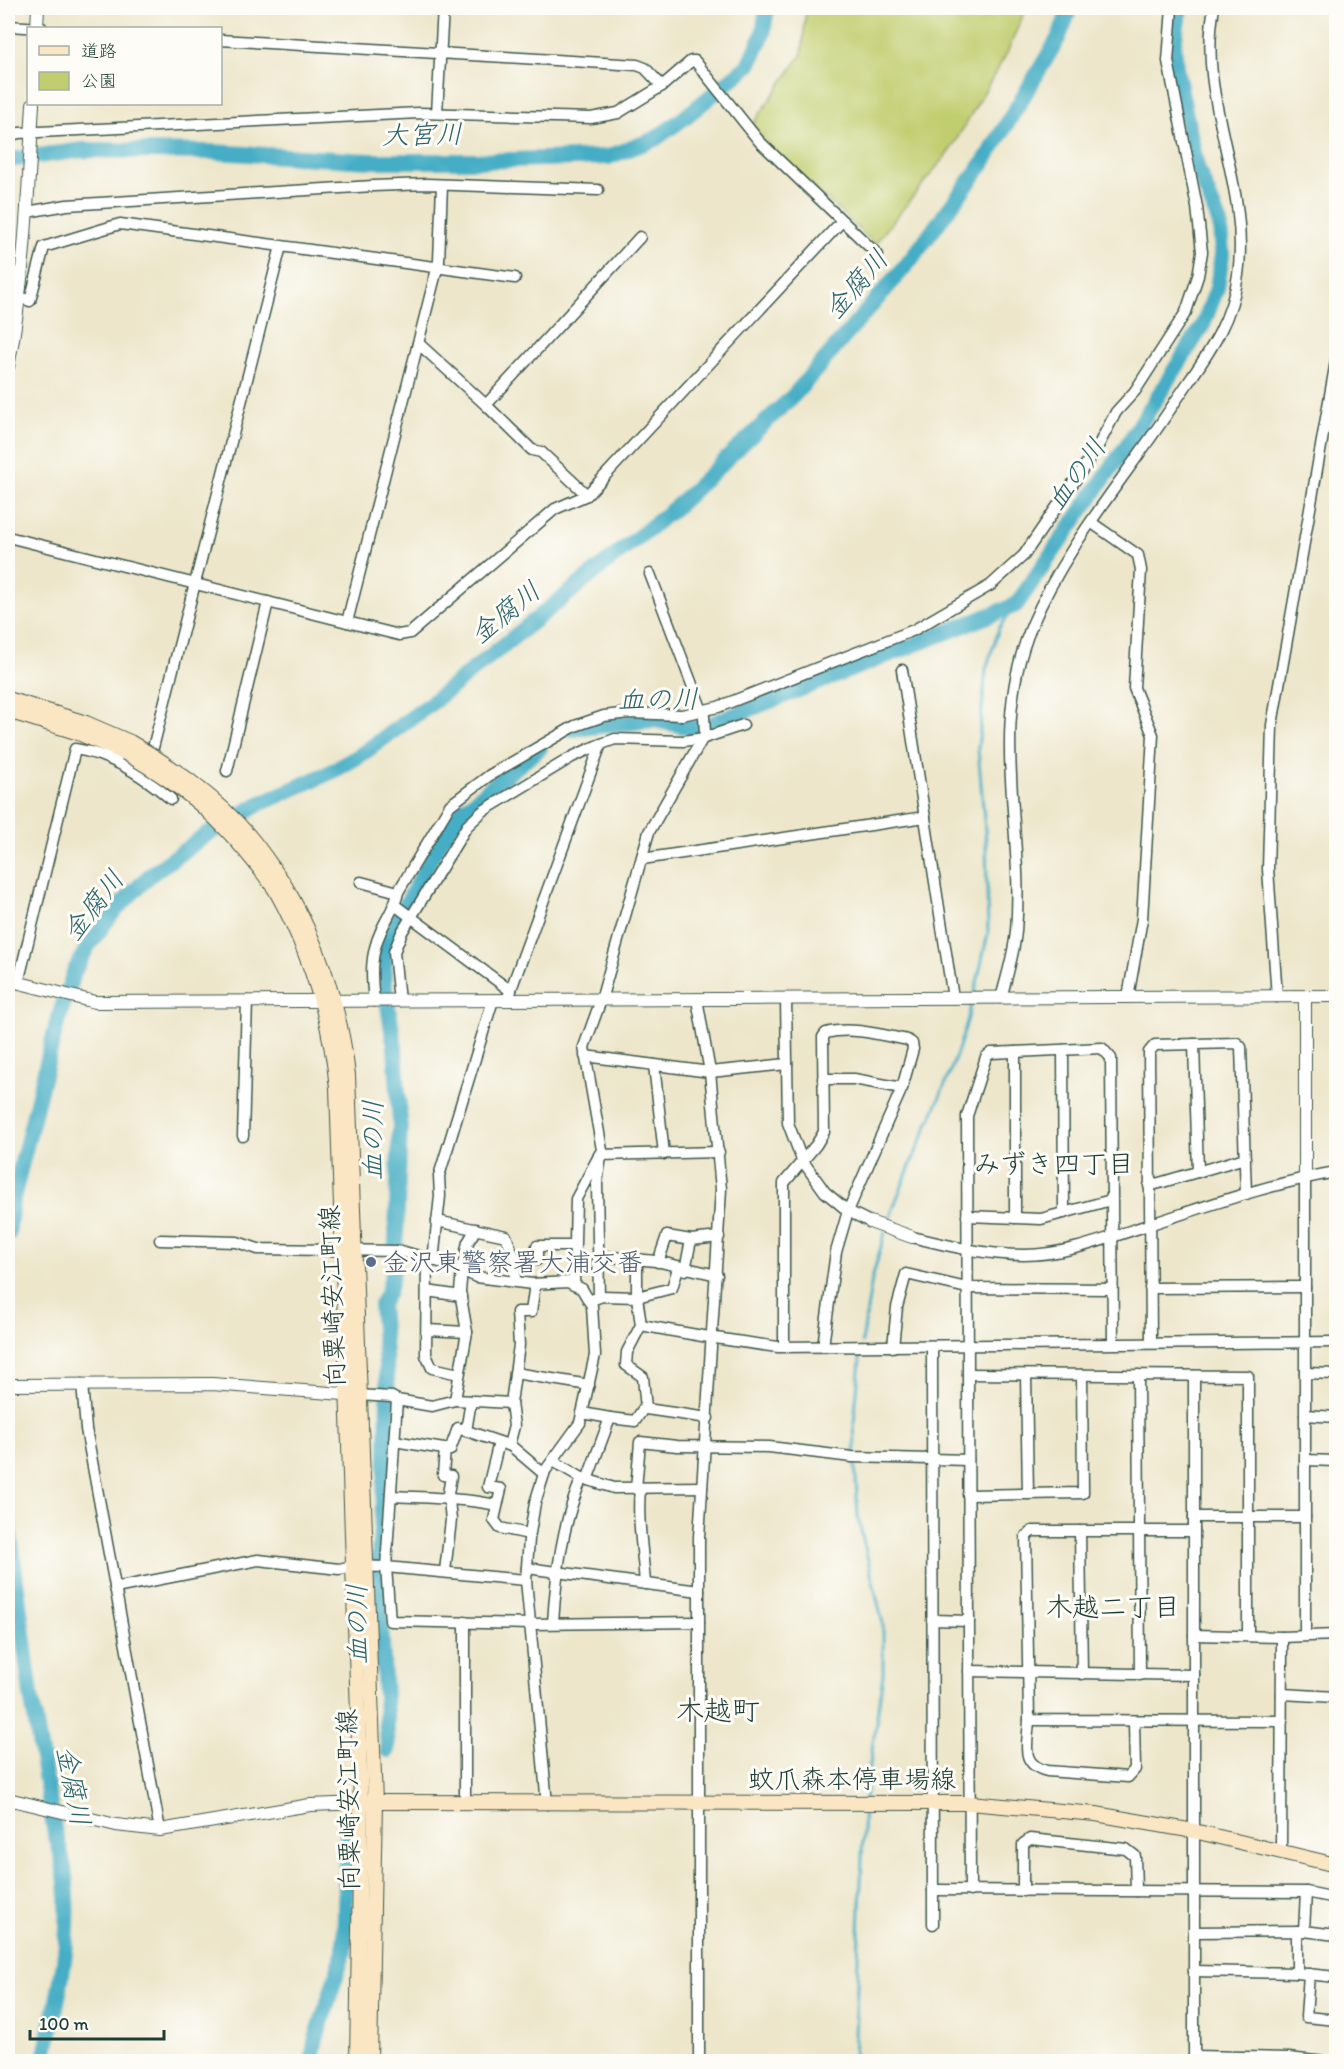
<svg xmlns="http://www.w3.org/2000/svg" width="1344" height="2069" font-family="Itim,'Klee One',sans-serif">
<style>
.green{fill:#c1ce70;stroke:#708652;stroke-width:1.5}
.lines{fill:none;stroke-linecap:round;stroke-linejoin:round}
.stream{stroke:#45adc5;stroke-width:3}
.river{stroke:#45adc5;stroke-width:16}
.minor-casing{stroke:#3e564a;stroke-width:13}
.tertiary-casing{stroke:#3e564a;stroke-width:14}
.secondary-casing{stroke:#3e564a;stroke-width:16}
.minor{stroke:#fff;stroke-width:10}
.tertiary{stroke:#fff;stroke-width:12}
.secondary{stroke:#fbe6c3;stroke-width:14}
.secondary-bridge-casing{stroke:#3e564a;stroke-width:16;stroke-linecap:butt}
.secondary-bridge{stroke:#fbe6c3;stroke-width:14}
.service-dot{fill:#5c6f8a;stroke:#fdfcf7;stroke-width:2}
.labels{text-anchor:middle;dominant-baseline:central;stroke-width:6;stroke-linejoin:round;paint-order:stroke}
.service-label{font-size:26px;fill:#4e5e75;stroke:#fdfcf7;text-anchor:start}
.street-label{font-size:26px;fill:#1f3d34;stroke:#fdfcf7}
.water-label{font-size:27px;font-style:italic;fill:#2c6467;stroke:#fdfcf7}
.neighbourhood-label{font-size:27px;fill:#1f3d34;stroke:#fdfcf7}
.quarter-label{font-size:28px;fill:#1f3d34;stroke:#fdfcf7}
</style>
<rect width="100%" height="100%" fill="#fdfcf7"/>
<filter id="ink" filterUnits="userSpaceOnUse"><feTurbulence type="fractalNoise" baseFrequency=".0167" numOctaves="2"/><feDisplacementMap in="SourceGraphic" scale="12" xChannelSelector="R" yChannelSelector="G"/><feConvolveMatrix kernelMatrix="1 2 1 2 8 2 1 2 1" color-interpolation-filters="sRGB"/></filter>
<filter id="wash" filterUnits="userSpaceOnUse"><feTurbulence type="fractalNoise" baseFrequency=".008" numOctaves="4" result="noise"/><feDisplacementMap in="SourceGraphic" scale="24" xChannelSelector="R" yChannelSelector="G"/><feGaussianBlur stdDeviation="1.35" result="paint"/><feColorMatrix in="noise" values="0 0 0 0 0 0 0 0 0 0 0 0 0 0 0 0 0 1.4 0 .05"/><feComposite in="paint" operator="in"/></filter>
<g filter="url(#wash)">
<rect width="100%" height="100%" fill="#ede6ca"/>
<path class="green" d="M806 8H1026L1007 53 951 149 875 244 771 148 752 125 802 54Z"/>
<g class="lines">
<g class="stream">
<path d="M974 996 988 933 986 842 978 749 986 669 999 628 1016 605"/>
<path d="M887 1226C912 1150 954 1081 972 1002"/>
<path d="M862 1342 872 1279 885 1232"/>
<path d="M855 1453 854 1423 861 1349"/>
<path d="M855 1460 858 1518 883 1624V1674L865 1799"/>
<path d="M854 2062 864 1806"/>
</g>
<g class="river">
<path d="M8 160 83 150 213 152 370 161H476L608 157 655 139 684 118 749 65 763 34 767 8"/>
<path d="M572 729 654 720 693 728 714 723 1016 605 1125 448 1203 325 1217 288 1222 255 1220 224 1197 167 1176 68 1174 43 1180 8"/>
<path d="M8 1234 12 1202 57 1023 74 972 88 946 112 914 150 875 206 835 259 804 331 772 359 756 429 705 676 507 794 395 909 262 984 162 1059 37 1070 8"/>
<path d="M8 1519 31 1695 55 1834C81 1906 61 1990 43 2062"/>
<path d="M388 1750 380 1606 379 1559 387 1456 388 1390 381 1305 388 1292 395 1263 400 1123 395 1048 385 988 384 952 389 936 441 840 462 811 540 748"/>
<path d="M312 2062 315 2042 344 1951 347 1830"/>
</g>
</g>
</g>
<g filter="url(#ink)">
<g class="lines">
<g class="minor-casing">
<g id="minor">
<path d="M8 26 42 28"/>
<path d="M220 40 637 65 645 68 662 86 691 61H695L759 141 878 255"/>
<path d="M437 113 443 8"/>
<path d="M8 136 19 133 419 113 591 118 618 113 662 86"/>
<path d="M27 212 67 205 373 186 427 184 598 190"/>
<path d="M8 269 11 270 10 294 30 301 44 247 120 224 515 278"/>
<path d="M418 343 486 405 640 237"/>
<path d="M486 405 532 450 541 452 587 495"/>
<path d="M1092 523 1138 555 1141 570 1134 688 1153 735 1142 919 1128 997"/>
<path d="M8 537 399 635 410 633 555 509 587 495 842 221"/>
<path d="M347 622 439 261 442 185"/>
<path d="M902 670 953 998"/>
<path d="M227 771 268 602"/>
<path d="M145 779 281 246"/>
<path d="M642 859 925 817"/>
<path d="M361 882 398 892"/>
<path d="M396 906 511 991"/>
<path d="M18 983 75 749C111 754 144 776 171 799"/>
<path d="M1277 997 1268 869 1272 725 1336 361"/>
<path d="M1001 998C1007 976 1014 954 1016 931 1025 826 988 729 1032 625 1066 544 1127 476 1175 402 1203 360 1231 327 1238 275 1251 184 1196 98 1214 8"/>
<path d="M697 999 710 1072 721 1189 699 1537V2062"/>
<path d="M786 999 788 1123 802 1160 825 1192 848 1211 870 1222"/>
<path d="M507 1000 601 744"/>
<path d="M374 1001C371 975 370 955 381 931 387 917 395 908 398 892L450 805 490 775 575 726 604 716 629 713 682 715 718 707 914 630 991 585 1024 555 1097 448 1116 412 1135 391 1186 312 1198 276 1202 252 1197 207 1168 61 1172 8"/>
<path d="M399 1001 394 952 402 932 467 826 483 811 572 757 596 746 615 739 683 741 704 738 743 725"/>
<path d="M1194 1044 1198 1172"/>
<path d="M1063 1050 1064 1213"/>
<path d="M585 1056 710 1072 787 1064"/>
<path d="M654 1065 664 1154"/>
<path d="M823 1079H854L902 1088"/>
<path d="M243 1136 247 1001"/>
<path d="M599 1155 719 1152"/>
<path d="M1305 1177V1635"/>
<path d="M1149 1186 1245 1158"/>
<path d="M967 1216 1041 1219 1111 1200"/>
<path d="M1015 1218V1052"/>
<path d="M437 1221 506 1236 515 1259V1281"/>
<path d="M912 1237C949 1246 985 1255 1024 1255 1066 1255 1108 1238 1148 1225 1210 1205 1272 1183 1336 1172"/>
<path d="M160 1240 237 1242 258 1249 401 1251 457 1267 476 1277 532 1284 568 1282 582 1289 592 1306 595 1355 580 1423 545 1471 535 1503 529 1539 526 1580 547 1804"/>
<path d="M600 1256 656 1261 717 1275"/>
<path d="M427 1259 426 1355 432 1368 459 1374"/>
<path d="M515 1259 537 1260V1246H573"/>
<path d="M637 1260V1297L672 1288 678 1268"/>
<path d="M433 1261 440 1196 439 1176 493 1000"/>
<path d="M658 1262 667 1236 691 1240 719 1237"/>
<path d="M685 1270 691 1240"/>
<path d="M574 1285 576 1199 602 1150 584 1047 601 1000 649 832 705 734 704 716 650 574"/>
<path d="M1150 1288 1305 1287"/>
<path d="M427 1291 461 1296"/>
<path d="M599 1297 597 1184 601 1156"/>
<path d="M589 1301 602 1296 637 1297 641 1325 627 1352 626 1365 643 1377 646 1409 708 1418"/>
<path d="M641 1325C687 1334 732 1341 778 1347L1336 1342"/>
<path d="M427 1330 467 1332"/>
<path d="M1151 1343 1149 1052 1155 1045 1237 1043 1241 1047 1246 1194"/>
<path d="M784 1346V1183L816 1145 824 1132 823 1037 826 1033C851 1026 882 1035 907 1040L912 1043 913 1049 902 1088 848 1211 836 1252 823 1346"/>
<path d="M893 1347 897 1307 906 1274 967 1288 1112 1289"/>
<path d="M932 1347 933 1924"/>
<path d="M515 1373 589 1385"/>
<path d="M1305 1373 1336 1374"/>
<path d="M968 1374 1248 1376V1636"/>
<path d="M1026 1375 1028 1494"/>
<path d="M1138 1375 1140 1675"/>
<path d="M82 1384 86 1429 160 1830"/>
<path d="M358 1395 392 1397 397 1400 386 1567 390 1621 531 1624 699 1622"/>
<path d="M397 1400 432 1406 455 1400 467 1332 460 1292 462 1269 468 1242 476 1229"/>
<path d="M455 1400 511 1403 519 1345 517 1312H531L535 1284"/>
<path d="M582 1413 610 1418 587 1480"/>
<path d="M1305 1415 1336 1417"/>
<path d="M610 1418 635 1421 645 1406"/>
<path d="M466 1431 471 1401"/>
<path d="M394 1441 450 1450 458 1428 511 1446 544 1474"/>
<path d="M499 1442 488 1487 501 1489 494 1520 500 1528 529 1534"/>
<path d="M509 1445 514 1426 511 1403"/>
<path d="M445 1449 443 1475 451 1476 447 1500"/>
<path d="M1305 1460 1336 1461"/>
<path d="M553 1461 582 1478 614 1488 702 1487"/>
<path d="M636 1489 640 1442 677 1446 769 1447 852 1457 968 1460"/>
<path d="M640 1489C637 1521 643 1551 645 1584"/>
<path d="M968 1495 1083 1493 1082 1375"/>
<path d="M391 1496C427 1498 462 1498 497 1505"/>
<path d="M1194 1517H1305"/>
<path d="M1080 1531 1082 1674"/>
<path d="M1194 1531H1032L1026 1536 1029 1720 1282 1721"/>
<path d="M527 1568 699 1591"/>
<path d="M445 1571 451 1520 449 1500"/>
<path d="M115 1588 258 1560 339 1569 353 1566 386 1567 526 1580"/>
<path d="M932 1620 969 1621"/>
<path d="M465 1622V1803"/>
<path d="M553 1623C556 1575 562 1523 582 1478"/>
<path d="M1194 1635 1282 1637 1336 1635"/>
<path d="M969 1671 1194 1675"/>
<path d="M1282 1694 1336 1697"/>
<path d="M1029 1720C1028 1744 1019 1764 1047 1771L1128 1777 1135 1769 1134 1722"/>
<path d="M1281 1852 1282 1637"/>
<path d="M933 1890 1306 1892 1336 1898"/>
<path d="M970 1891 967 1116 986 1057 991 1053 1102 1048 1111 1058 1113 1343"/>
<path d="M1023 1891V1844L1030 1839 1126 1849 1135 1856 1136 1891"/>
<path d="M1297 1931V1973"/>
<path d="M1304 1931 1306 1892"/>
<path d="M1194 1932 1304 1931 1336 1935"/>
<path d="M1194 1971 1297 1973 1336 1977"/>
<path d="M1309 1974 1306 2017 1336 2020"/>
<path d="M1194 2056 1288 2058 1325 2062"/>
<path d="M1194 2062V1376"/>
</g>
</g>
<g class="tertiary-casing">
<g id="tertiary">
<path d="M37 28 38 8"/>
<path d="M8 367C25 280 28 192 33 104"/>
<path d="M8 980 95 1002 1336 996"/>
<path d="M1305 997V1177"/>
<path d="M870 1222 912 1237"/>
<path d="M8 1385 212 1384 357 1395"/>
<path d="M8 1799 116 1825 160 1830 310 1805 361 1803"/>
</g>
</g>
<g class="secondary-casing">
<g id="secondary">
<path d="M8 699 86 723 130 742"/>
<path d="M8 711 76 732 125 753"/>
<path d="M283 882C319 943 340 1005 348 1075L375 1802 370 2062"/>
<path d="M275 889C310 952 330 1016 337 1088L361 1803 357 2062"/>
<path d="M367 1802 969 1803 1096 1814 1194 1831 1336 1865"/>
</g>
</g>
<use href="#minor" class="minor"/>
<use href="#tertiary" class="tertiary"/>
<use href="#secondary" class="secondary"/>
<g class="secondary-bridge-casing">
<g id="secondary-bridge">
<path d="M130 742C174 768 217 797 250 837 262 851 272 867 283 882"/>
<path d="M125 753C194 792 229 826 275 889"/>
</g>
</g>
<use href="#secondary-bridge" class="secondary-bridge"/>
</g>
</g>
<circle class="service-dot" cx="371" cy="1262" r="6"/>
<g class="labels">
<g class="service-label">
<text x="383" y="1262">金沢東警察署大浦交番</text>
</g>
<g class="street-label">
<text transform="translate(332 1296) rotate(-92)">向粟崎安江町線</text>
<text x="852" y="1779">蚊爪森本停車場線</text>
<text transform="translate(348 1800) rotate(-91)">向粟崎安江町線</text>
</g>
<g class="water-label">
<text transform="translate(422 134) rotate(-1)">大宮川</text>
<text transform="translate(856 284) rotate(-49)">金腐川</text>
<text transform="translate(1076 474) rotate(-55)">血の川</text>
<text transform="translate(505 612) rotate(-39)">金腐川</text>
<text transform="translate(658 699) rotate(-1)">血の川</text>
<text transform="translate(93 905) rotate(-52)">金腐川</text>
<text transform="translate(372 1140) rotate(-90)">血の川</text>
<text transform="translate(357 1624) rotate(-91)">血の川</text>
<text transform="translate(74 1786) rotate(79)">金腐川</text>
</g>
<g class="neighbourhood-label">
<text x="1054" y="1163">みずき四丁目</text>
<text x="1113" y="1606">木越二丁目</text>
</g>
<g class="quarter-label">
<text x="718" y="1710">木越町</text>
</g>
</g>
<rect width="1344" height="2069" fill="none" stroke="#fdfcf7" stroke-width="30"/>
<rect x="27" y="27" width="195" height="78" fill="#fdfcf7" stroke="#a4b0a9" stroke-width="1.5"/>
<rect x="39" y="46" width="30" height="9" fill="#fbe6c3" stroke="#a4b0a9" stroke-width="1.5"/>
<text x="81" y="57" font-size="18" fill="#1f3d34">道路</text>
<rect x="39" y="72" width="30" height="18" fill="#c1ce70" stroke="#a4b0a9" stroke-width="1.5"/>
<text x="81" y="87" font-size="18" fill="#1f3d34">公園</text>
<path d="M30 2030v9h134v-9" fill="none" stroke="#1f3d34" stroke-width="3"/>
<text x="39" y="2030" font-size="18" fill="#1f3d34" stroke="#fdfcf7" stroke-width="4.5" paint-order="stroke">100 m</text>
</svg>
